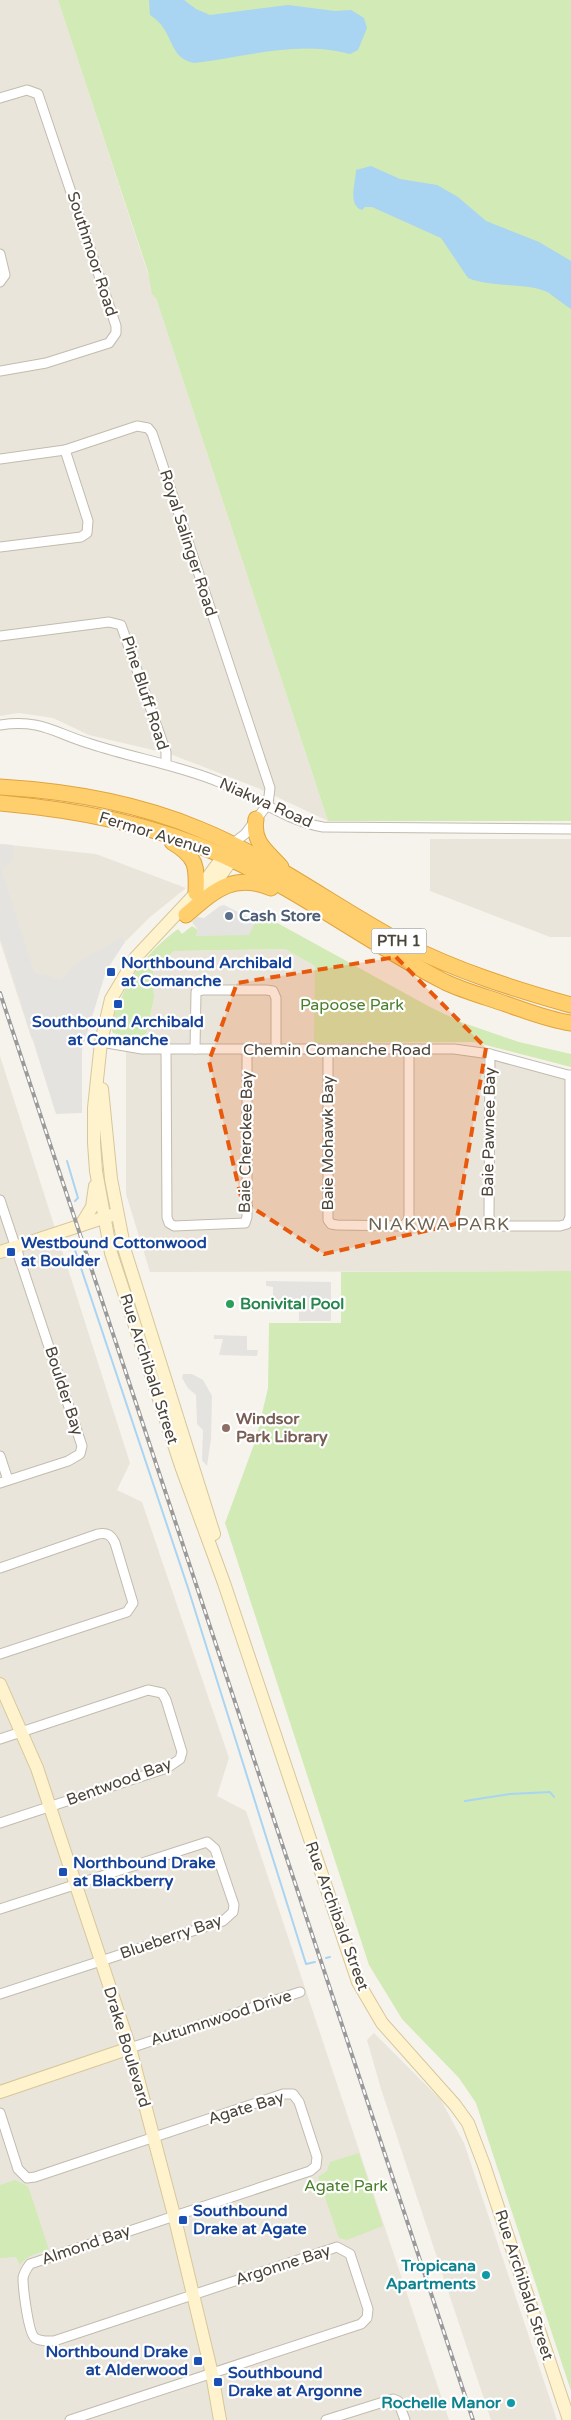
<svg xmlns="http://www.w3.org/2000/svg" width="571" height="2420" font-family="'Varela Round',sans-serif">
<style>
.residential{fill:#eae5da}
.green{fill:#d2eab5}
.parking{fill:#e5e3e0}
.water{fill:#a9d4f2}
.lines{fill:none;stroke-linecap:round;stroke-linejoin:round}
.stream{stroke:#a9d4f2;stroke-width:2}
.street-casing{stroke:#c2bbae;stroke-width:11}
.secondary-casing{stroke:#d6c79b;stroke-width:14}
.highway-casing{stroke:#e0a43c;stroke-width:17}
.street{stroke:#fff;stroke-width:9}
.secondary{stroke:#fff3cd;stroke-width:12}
.highway{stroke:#ffcf6e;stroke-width:15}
.rail-casing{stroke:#9a9a9a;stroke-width:4}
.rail{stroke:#fff;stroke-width:2;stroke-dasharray:5.5;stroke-linecap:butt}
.marked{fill:#e8590c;fill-opacity:0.2;stroke:#e8590c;stroke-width:4;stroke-dasharray:10 6;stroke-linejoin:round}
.service-dot{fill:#5c6f8a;stroke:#fff;stroke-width:2}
.transit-dot{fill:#1a4fb4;stroke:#fff;stroke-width:2}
.leisure-dot{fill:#2e9e5b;stroke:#fff;stroke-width:2}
.education-dot{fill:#8d6e63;stroke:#fff;stroke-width:2}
.culture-dot{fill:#0f9aa8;stroke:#fff;stroke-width:2}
.labels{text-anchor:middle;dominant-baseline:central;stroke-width:4.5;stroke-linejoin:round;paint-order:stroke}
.shield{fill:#fff;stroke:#817c74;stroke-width:1}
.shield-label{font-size:15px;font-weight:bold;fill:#4b4439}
.street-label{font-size:16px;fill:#4b4439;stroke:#fff}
.service-label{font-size:16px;font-weight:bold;fill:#4e5e75;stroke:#fff;text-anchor:start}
.transit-label{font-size:16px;font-weight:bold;fill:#164399;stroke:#fff;text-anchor:start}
.park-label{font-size:16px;fill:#4a7f2a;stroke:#fff}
.leisure-label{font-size:16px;font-weight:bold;fill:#27864d;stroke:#fff;text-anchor:start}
.education-label{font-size:16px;font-weight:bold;fill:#785e54;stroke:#fff;text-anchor:start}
.culture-label{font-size:16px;font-weight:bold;fill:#0d838f;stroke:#fff;text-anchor:end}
.neighbourhood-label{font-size:18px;letter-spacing:1px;fill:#6e6250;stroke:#fff}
</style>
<rect width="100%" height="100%" fill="#f6f3ec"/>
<g class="residential">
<path d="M0 0H58L328 821 258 788 170 754 89 735 53 718 19 713 0 716Z"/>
<path d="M430 839H571V937H550L430 891Z"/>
<path d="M0 844 96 854 186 888 150 917 126 941 75 971 32 1040 0 941Z"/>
<path d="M285 949 315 966V1054L455 1053 489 1058 571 1080V1271L150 1272 126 1194V1052L154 1053V1044L145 1040 154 998 153 971 174 951Z"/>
<path d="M0 1056 130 1463 117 1490 142 1502 229 1758 217 1796 246 1811 449 2420H0Z"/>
<path d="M374 2033 441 2100 464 2143 557 2420H491L381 2089 367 2040Z"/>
</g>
<g class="green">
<path d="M58 0H571V821H328L156 298 152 294 148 272Z"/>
<path d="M261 914 430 1007 461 1022 519 1042 571 1054V1067L474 1042 314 1043 315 966 285 949 174 951 153 971 154 998 145 1040 154 1044 113 1033C109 1025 113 1018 116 1011 128 977 149 950 178 929L182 934 192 926 198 930 196 936 253 925Z"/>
<path d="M571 1271V2391L476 2103 459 2078 402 2019 369 1965 225 1523 256 1439 268 1388 269 1323H341V1272Z"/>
<path d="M359 2153 383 2226 347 2240 339 2238 318 2177 327 2171 330 2162Z"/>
<path d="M15 2180 28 2186 49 2250C37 2253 27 2255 20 2265L16 2257 0 2258V2185Z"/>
</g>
<g class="parking">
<path d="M0 844 13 845 14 857 2 871 34 972 62 979 76 963 122 937 125 942 106 971 82 1050V1113L56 1114 0 935Z"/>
<path d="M224 905 256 921 249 935 196 936 198 930 192 922 197 917 204 918 220 906Z"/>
<path d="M266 1281 331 1282V1321H299V1308H273V1287L266 1286Z"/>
<path d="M214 1335 247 1336V1350H258L257 1356 219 1355 223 1339H214Z"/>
<path d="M183 1374H192L203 1380 212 1396 211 1439 207 1466 202 1460 203 1430 197 1424 196 1395 188 1388 182 1378Z"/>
</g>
<g class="water">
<path d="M149 0H184L196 9 210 15 288 5 335 11 351 10 364 18 367 28 358 50 350 54C297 40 247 57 194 63 167 58 175 30 150 15Z"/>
<path d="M371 166 400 179 437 185 458 197 486 221 539 242 571 261V309C563 304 556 298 549 293 530 282 492 288 468 278L441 238 372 207H365L362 210C347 205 356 182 356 170Z"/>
</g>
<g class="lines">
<g class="stream">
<path d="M67 1161 78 1198 75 1201"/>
<path d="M72 1241 188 1588 306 1964 315 1962"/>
<path d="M465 1801 510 1794 550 1792 554 1797"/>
<path d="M326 1958 330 1957"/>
</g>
<g class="street-casing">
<g id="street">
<path d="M0 98 27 90 38 94 116 326V333L109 343 46 363 0 371"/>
<path d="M0 254 5 275 0 282"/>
<path d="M0 459 65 450 137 426 148 428 152 433 270 788 268 804"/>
<path d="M0 547 81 537 87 533 88 521 65 450"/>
<path d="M0 636 109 622 121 625 166 752V764"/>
<path d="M0 725C42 719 54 733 91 744 133 758 178 765 219 782 254 796 287 821 323 827L571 829"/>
<path d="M232 844 245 834 268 804"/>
<path d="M101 1042 142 1049H454L490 1054 571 1076"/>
<path d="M166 1049 167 1217 169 1223 174 1226 245 1223 247 1217V1050"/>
<path d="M195 1049 196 992 203 990H266L273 991 276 998V1050"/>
<path d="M328 1050V1220L331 1224 337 1225 403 1226 408 1221 409 1215V1050"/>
<path d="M490 1054 489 1216 491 1223 498 1226H560L567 1224 570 1217V1075"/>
<path d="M0 1200 82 1446 80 1454 68 1461 0 1483"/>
<path d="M0 1456 8 1480"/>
<path d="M0 1568 98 1534C107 1532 111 1535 115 1543L133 1603 127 1612 0 1654"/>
<path d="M0 1739 148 1690 162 1693 166 1700 182 1752 180 1759 167 1768 0 1823"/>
<path d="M0 1909 207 1842 215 1849 234 1905 233 1912 223 1921 0 1994"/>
<path d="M130 2048 300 1992"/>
<path d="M0 2113 18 2169 27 2178 35 2177 283 2094H293L299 2102 317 2157 316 2166 310 2171 30 2264C27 2268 24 2272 23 2278 23 2287 28 2333 35 2338 41 2342 48 2341 54 2341L337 2247 350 2254 368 2309 367 2318 361 2324 70 2420"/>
<path d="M326 2420 393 2399 398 2401 405 2420"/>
</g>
</g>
<g class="secondary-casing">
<g id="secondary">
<path d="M228 850 196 893 136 957 111 999 101 1042 94 1108V1143L96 1171 111 1253 181 1466 224 1583 358 1982 382 2023 455 2105 468 2123 484 2165 569 2420"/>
<path d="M207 895 237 852"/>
<path d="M102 1089 111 1179 125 1251 214 1534"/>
<path d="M81 1225 92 1207 95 1186"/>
<path d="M0 1252 112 1215"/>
<path d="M0 1684 37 1768 130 2048 174 2215 212 2374 220 2420"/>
<path d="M0 2092 130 2048"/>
</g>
</g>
<g class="highway-casing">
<g id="highway">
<path d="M0 787C67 791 137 803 199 829 271 858 336 908 404 944 457 971 514 989 571 1005"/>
<path d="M0 803C77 810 153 824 224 856 301 891 370 944 445 982 464 991 486 997 506 1004 527 1011 549 1020 571 1023"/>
<path d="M256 819C252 843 267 851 281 867"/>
<path d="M172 842C197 857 197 866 196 893"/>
<path d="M186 915C214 891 233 872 271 888"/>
</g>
</g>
<use href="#street" class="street"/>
<use href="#secondary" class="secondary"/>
<use href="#highway" class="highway"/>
<g class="rail-casing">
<path id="rail" d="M0 993 473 2420"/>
</g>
<use href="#rail" class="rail"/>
</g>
<path class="marked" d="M396 957 486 1048 456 1224 324 1254 242 1201 209 1061 237 983Z"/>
<circle class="service-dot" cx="229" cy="916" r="5"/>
<g class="transit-dot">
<rect x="106" y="967" width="10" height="10" rx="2.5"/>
<rect x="113" y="999" width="10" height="10" rx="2.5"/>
<rect x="6" y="1247" width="10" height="10" rx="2.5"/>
<rect x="58" y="1867" width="10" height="10" rx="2.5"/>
<rect x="178" y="2215" width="10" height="10" rx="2.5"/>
<rect x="193" y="2356" width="10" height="10" rx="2.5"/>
<rect x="213" y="2377" width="10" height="10" rx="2.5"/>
</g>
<circle class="leisure-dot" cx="230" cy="1304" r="5"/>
<circle class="education-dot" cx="226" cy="1428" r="5"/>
<g class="culture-dot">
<circle cx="486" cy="2275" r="5"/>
<circle cx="511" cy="2403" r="5"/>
</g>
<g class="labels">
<rect class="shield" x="371.5" y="928.5" width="55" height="25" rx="4"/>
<g class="shield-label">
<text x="399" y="941">PTH 1</text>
</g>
<g class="street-label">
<text transform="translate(92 254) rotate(72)">Southmoor Road</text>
<text transform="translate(188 543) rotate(72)">Royal Salinger Road</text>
<text transform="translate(145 693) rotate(72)">Pine Bluff Road</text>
<text transform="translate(266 803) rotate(24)">Niakwa Road</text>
<text transform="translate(155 834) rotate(17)">Fermor Avenue</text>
<text x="337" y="1050">Chemin Comanche Road</text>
<text transform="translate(489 1132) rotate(-89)">Baie Pawnee Bay</text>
<text transform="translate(246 1142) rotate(-89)">Baie Cherokee Bay</text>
<text transform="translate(328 1143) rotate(-90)">Baie Mohawk Bay</text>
<text transform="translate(149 1369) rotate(72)">Rue Archibald Street</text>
<text transform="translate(64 1391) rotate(72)">Boulder Bay</text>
<text transform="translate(119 1782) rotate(-20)">Bentwood Bay</text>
<text transform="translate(337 1916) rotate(70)">Rue Archibald Street</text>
<text transform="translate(171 1937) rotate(-19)">Blueberry Bay</text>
<text transform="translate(221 2018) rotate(-18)">Autumnwood Drive</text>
<text transform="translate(127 2047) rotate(73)">Drake Boulevard</text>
<text transform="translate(246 2108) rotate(-17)">Agate Bay</text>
<text transform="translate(86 2245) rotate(-19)">Almond Bay</text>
<text transform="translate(283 2265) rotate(-18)">Argonne Bay</text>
<text transform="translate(524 2285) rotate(72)">Rue Archibald Street</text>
</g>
<g class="service-label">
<text x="239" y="916">Cash Store</text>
</g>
<g class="transit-label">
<text x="121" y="963">Northbound Archibald<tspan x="121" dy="18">at Comanche</tspan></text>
<text x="118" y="1022" text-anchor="middle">Southbound Archibald<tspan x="118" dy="18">at Comanche</tspan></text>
<text x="21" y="1243">Westbound Cottonwood<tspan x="21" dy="18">at Boulder</tspan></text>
<text x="73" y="1863">Northbound Drake<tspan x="73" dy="18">at Blackberry</tspan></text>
<text x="193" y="2211">Southbound<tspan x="193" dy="18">Drake at Agate</tspan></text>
<text x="188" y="2352" text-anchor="end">Northbound Drake<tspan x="188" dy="18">at Alderwood</tspan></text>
<text x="228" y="2373">Southbound<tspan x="228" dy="18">Drake at Argonne</tspan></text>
</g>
<g class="park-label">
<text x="352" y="1005">Papoose Park</text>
<text x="346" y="2186">Agate Park</text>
</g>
<g class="leisure-label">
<text x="240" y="1304">Bonivital Pool</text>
</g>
<g class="education-label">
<text x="236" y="1419">Windsor<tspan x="236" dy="18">Park Library</tspan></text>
</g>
<g class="culture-label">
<text x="476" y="2266">Tropicana<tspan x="476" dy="18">Apartments</tspan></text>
<text x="501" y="2403">Rochelle Manor</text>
</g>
<g class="neighbourhood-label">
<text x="439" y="1224">NIAKWA PARK</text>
</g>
</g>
</svg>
